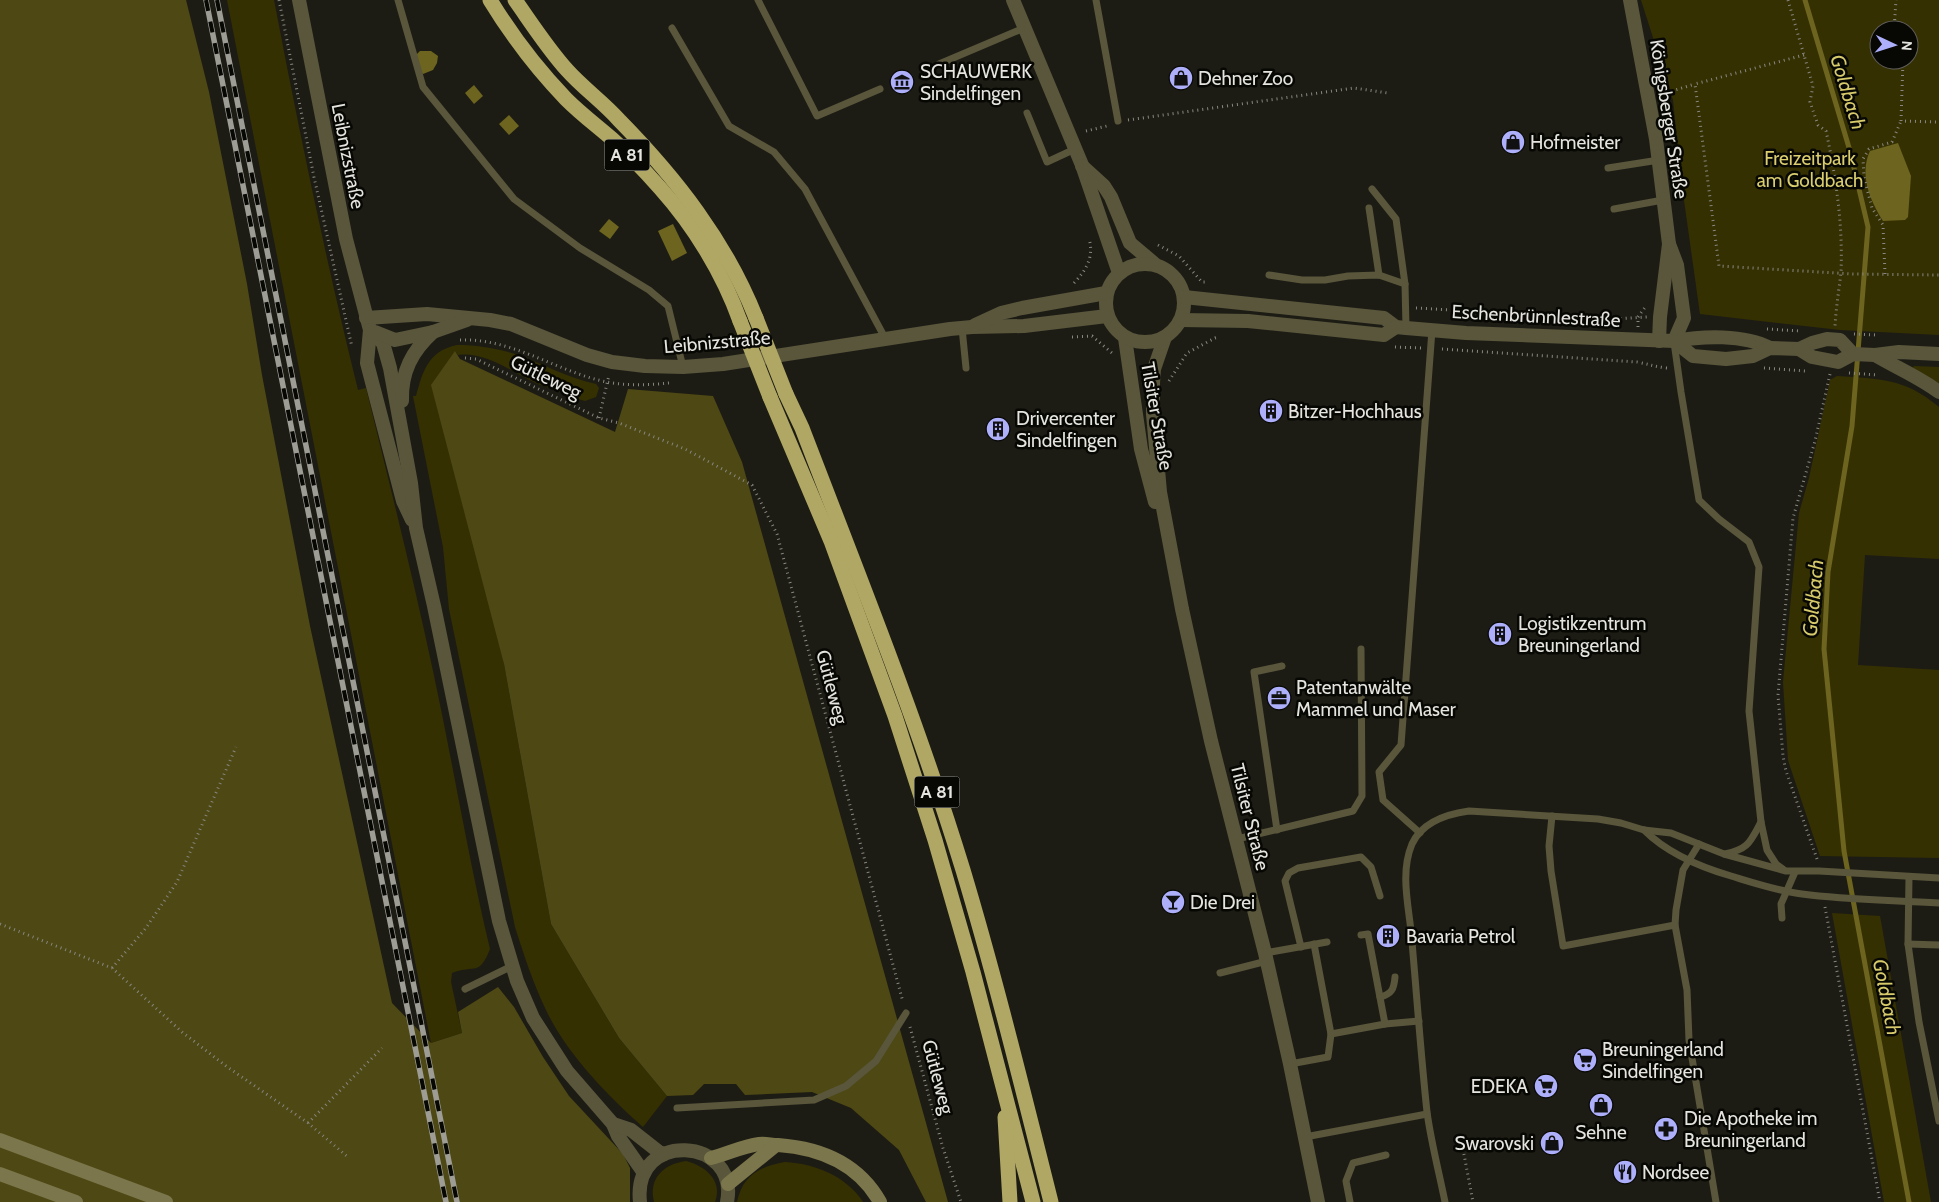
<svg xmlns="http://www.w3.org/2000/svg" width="1939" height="1202" font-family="Cabin,sans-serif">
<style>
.green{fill:#353002;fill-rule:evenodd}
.forest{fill:#4e4814}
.water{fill:#6c641f}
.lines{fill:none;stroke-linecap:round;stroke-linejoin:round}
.stream{stroke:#6c641f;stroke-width:5}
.path{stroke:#888781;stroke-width:3;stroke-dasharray:1 4;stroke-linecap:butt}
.service{stroke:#59563c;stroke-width:7}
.minor{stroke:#59563c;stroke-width:14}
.tertiary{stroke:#59563c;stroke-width:14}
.secondary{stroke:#7b764c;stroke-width:14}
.motorway{stroke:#afa763;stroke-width:15}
.rail-casing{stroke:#9d9c95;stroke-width:5.5}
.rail{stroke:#070704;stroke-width:4;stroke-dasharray:11;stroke-linecap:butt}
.motorway-bridge{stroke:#afa763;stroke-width:15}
.labels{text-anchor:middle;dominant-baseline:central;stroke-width:5;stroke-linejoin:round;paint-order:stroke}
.shield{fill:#070704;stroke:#a2a29d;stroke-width:1}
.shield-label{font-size:18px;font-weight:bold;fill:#e5e4df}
.poi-label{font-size:19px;fill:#e5e4df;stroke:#070704;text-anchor:start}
.street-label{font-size:19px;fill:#e5e4df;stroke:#070704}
.park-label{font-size:19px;fill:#dace6e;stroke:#070704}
.water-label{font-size:20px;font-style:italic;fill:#d6ca6a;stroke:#070704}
</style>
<rect width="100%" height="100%" fill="#1d1c14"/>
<g class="green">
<path d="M227 0H274C299 131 326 261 358 390L366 388C389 482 413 577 433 671 453 764 468 857 490 949 479 977 475 964 452 973L451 982 462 1033 431 1043Z"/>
<path d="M1641 0H1939V335L1840 330 1700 314 1682 186 1673 100ZM1879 30H1909V60H1879Z"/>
<path d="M457 345C477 345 495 348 515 354 542 363 567 378 596 384L599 388 596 397 585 401 578 399C565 393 551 389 538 384 513 373 486 351 458 355L455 351 504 664 551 924 619 1038 667 1096 643 1127C606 1094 567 1054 546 1010 533 983 524 955 515 927L449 609 443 547 413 396H416C423 371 428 351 457 345Z"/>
<path d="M1914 366 1939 367V385L1912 369Z"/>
<path d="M1837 376C1879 379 1905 378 1939 407V559L1865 555 1858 665 1939 670V858L1820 856 1788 760 1783 682 1799 513 1809 478 1830 380Z"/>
<path d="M1832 913 1880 916 1931 1202H1884Z"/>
<path d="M686 1161C705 1166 723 1180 715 1202H654C648 1178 664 1164 686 1161Z"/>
<path d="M785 1162C815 1164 845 1175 863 1202H737C742 1176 760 1166 785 1162Z"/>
</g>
<g class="forest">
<path d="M0 0H186L209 92 247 284 262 375 310 626 392 1003 431 1043 462 1033 458 1012 498 987 514 1007 543 1057 569 1096 623 1154 630 1168V1202H0Z"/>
<path d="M455 351 460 359 615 432 628 389 713 396 742 462 948 1202H926L899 1150 851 1108 812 1092 745 1095 736 1084H704L693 1095 667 1096 619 1038 551 924 504 664 431 385Z"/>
</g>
<g class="water">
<path d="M420 51H431L438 56 437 63 433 70 423 74 415 70 414 57Z"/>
<path d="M474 85 483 96 474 104 465 93Z"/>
<path d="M509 115 519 126 509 135 499 124Z"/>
<path d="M1898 143 1911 176 1908 217 1905 220 1883 221C1870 201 1859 174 1870 151Z"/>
<path d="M609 219 619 227 610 239 599 231Z"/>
<path d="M673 224 687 253 672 261 658 231Z"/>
</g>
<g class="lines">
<path class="stream" d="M1805 0 1850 151 1868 227 1852 426 1828 572 1824 649 1844 851 1909 1202"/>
<g class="path">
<path d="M279 0 314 177 352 347"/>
<path d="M1788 0 1813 86 1810 102 1818 125 1826 131C1836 177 1843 225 1841 272 1839 290 1836 308 1835 326"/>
<path d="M1894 30 1896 0"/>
<path d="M1804 55 1695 84 1719 266 1853 274 1939 275"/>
<path d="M1903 60 1901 121 1939 122"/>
<path d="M1662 94 1695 84"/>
<path d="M1128 120 1354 88 1388 93"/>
<path d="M1086 131 1107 126"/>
<path d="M1158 245 1179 256 1202 282H1205"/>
<path d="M1885 274 1883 225 1872 208 1864 177 1863 159 1869 149 1892 142 1901 121"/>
<path d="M1074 283C1087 269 1094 257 1089 238"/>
<path d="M1416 308 1614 319 1647 317"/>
<path d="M1638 327V317L1646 306"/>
<path d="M1767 329 1800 331"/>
<path d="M1854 334 1877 335"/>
<path d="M1072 337 1092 336 1112 353"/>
<path d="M460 340C513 338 557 372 607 382 627 386 649 385 669 383"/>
<path d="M1395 347 1421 348"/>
<path d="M1442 349 1637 362C1648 364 1656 367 1667 368"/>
<path d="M465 358 476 359 599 418 619 423 685 449 752 485 777 534 903 1002"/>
<path d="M1764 368 1805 371"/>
<path d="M1849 373 1878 375"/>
<path d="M1169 381 1187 353 1215 338 1219 337"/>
<path d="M599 418 609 375"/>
<path d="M1817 859 1786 771 1783 756 1778 695 1793 518 1815 441 1830 374"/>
<path d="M1825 907 1880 1202"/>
<path d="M0 924 112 968 182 1032 226 1066 308 1123 349 1158"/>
<path d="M112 968 146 928 177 882 236 747"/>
<path d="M910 1027 943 1148 961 1202"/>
<path d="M308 1123 382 1048"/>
<path d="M1463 1149 1473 1202"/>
</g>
<g class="service">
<path d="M398 0 423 87 514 199 580 248 649 290 668 306 683 367"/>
<path d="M758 0 817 116 880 89"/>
<path d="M1096 0 1118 121"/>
<path d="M672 28 729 126 774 152 805 189 885 338"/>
<path d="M939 64 1024 28"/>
<path d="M1027 113 1047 162 1075 149"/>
<path d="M1608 168 1659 160"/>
<path d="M1372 189 1396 219 1405 284 1406 328"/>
<path d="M1369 208 1379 275"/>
<path d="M1614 209 1663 200"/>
<path d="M1269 275 1302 280H1325L1348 276 1379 275 1405 284"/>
<path d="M962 328 966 368"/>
<path d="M1674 342 1681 392 1699 500 1719 519 1749 542 1759 567 1749 711 1761 822 1767 850 1776 864 1783 869"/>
<path d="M1552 816 1549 846 1551 871 1563 946 1675 925"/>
<path d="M1277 830 1254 672 1282 666"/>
<path d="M1644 830C1667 853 1700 867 1731 876 1754 883 1778 891 1802 894 1847 900 1893 900 1939 903"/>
<path d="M1420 833 1383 800 1379 772 1401 745 1432 330"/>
<path d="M1237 839 1353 811 1362 796 1361 649"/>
<path d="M1699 844 1683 870 1676 910 1675 925 1687 990 1689 1040 1716 1202"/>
<path d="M1725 854C1749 849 1750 842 1761 822"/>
<path d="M1909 877 1908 944 1919 1022 1939 1121"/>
<path d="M1782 918 1781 904 1795 872"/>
<path d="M1361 935 1368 934 1385 1024"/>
<path d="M1908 944 1939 945"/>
<path d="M1301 947 1285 881 1289 873 1298 868 1361 857 1371 867 1380 896"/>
<path d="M1265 953 1327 942"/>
<path d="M1220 973 1267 961"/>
<path d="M465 989 512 966"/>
<path d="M1380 997C1392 994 1394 989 1395 977"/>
<path d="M1331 1034 1385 1024 1419 1021"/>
<path d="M1290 1064 1328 1057 1331 1034 1314 944"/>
<path d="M677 1108 814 1100 846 1086 876 1061 906 1013"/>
<path d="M1305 1137 1427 1114"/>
<path d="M1350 1202 1346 1181 1353 1163 1386 1155"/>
<path d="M1445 1202C1439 1172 1431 1142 1427 1112 1421 1056 1417 999 1412 942 1410 910 1399 875 1412 844 1422 822 1447 814 1469 811L1598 819 1621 823 1644 830 1671 833 1724 854 1786 871H1819L1939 878"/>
</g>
<g class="minor">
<path d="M1013 0 1082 165 1119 273"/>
<path d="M1630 0 1656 139 1669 244 1660 317 1659 341"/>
<path d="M1082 166 1104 186 1111 197 1130 243 1156 265"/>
<path d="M1669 244 1677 265 1684 318 1674 341"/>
<path d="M1165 337 1154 369 1153 383V414L1160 492 1182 609 1211 741 1265 953 1290 1064 1318 1202"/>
<path d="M1125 338 1141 449 1155 502"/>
</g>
<g class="tertiary">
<path d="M299 0 346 239 370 330 367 363 403 501 412 520"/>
<circle cx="1145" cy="303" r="39"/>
<path d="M1184 297 1384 318 1396 327 1406 328 1466 333 1674 341C1702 336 1744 334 1770 348"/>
<path d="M366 318 427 314 490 320 511 324 587 355 612 362 645 366 683 367 723 364 950 329 972 327 1024 326 1107 316"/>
<path d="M1181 320 1248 321 1384 335 1396 327"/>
<path d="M975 325 1001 313 1022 308 1106 293"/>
<path d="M370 330 383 343 390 368 411 483 416 528 434 606 499 921 517 981 533 1018 567 1071 613 1124 618 1136 644 1173"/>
<path d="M375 332 395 340 433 332 467 320"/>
<path d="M1674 341 1693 356 1726 359 1753 356 1770 348 1799 349 1812 343 1827 339 1840 340 1853 354"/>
<path d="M1799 349 1812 357 1838 362 1853 354 1875 355 1899 352 1939 354"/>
<path d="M1875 355C1897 368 1919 377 1939 392"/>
<path d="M402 401C401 372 412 351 433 332"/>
<path d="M613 1124 631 1130 659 1152 664 1154"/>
<path d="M640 1202C632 1129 740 1137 727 1202"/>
</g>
<g class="secondary">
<path d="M0 1140 166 1202"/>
<path d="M711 1158C727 1154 743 1146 759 1144 766 1143 771 1145 778 1145 820 1148 858 1163 880 1202"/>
<path d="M0 1174 76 1202"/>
<path d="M728 1184 776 1145"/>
</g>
<g class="motorway">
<path d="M490 0C512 36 537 69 566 99 581 114 597 126 612 139 629 154 645 171 660 188 694 226 723 273 740 321"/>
<path d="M515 0C532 24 548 49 567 70 583 88 603 102 619 120 676 178 726 242 756 318"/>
<path d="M786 394 802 428C858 574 917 720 963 870 996 980 1023 1091 1051 1202"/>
<path d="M770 397 831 541 895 716 935 840 973 972 1033 1202"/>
<path d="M1005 1117 1010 1202"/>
</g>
<g class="rail-casing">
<g id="rail">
<path d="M206 0 446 1202"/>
<path d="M217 0 457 1202"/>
</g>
</g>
<use href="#rail" class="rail"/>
<g class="motorway-bridge">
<path d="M756 318 786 394"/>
<path d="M740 321 770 397"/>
</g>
</g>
<defs>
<g id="shop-disc" transform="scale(1.25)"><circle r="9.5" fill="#adaffb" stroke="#070704"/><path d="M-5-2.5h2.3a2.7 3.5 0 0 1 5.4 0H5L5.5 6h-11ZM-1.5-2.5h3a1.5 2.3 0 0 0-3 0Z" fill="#111"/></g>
<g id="museum-disc" transform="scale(1.25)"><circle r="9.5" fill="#adaffb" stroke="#070704"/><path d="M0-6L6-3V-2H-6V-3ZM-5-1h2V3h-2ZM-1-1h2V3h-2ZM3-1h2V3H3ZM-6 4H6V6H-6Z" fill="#111"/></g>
<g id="building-disc" transform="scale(1.25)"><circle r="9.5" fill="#adaffb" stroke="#070704"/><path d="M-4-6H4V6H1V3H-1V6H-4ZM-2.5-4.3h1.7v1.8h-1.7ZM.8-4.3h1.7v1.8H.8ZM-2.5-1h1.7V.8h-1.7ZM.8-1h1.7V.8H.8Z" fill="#111"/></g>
<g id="office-disc" transform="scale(1.25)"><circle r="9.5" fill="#adaffb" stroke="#070704"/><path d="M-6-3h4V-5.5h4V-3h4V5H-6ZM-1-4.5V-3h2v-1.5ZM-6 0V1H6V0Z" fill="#111"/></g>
<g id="bar-disc" transform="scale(1.25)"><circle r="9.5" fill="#adaffb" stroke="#070704"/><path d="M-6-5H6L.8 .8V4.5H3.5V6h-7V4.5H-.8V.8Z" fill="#111"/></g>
<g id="supermarket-disc" transform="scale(1.25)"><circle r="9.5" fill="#adaffb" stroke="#070704"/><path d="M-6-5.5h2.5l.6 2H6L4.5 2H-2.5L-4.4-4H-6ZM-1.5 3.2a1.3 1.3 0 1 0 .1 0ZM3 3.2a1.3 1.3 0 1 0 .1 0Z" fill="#111"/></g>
<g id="pharmacy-disc" transform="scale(1.25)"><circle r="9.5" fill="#adaffb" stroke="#070704"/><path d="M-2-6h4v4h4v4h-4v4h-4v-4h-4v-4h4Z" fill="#111"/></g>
<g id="restaurant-disc" transform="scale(1.25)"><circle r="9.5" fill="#adaffb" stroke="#070704"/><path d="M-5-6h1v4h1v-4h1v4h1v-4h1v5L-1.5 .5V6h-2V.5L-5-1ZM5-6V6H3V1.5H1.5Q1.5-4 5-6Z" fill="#111"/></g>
</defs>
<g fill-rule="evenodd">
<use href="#shop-disc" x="1181" y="78"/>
<use href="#museum-disc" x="902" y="82"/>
<use href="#shop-disc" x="1513" y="142"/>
<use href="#building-disc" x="1271" y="411"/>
<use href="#building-disc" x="998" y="429"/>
<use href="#building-disc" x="1500" y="634"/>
<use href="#office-disc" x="1279" y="698"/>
<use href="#bar-disc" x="1173" y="902"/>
<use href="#building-disc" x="1388" y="936"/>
<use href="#supermarket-disc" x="1585" y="1060"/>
<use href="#supermarket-disc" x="1546" y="1086"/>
<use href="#shop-disc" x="1601" y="1105"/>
<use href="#pharmacy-disc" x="1666" y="1129"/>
<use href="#shop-disc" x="1552" y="1143"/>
<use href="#restaurant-disc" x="1625" y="1172"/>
</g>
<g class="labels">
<g class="shield">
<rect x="604.5" y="139.5" width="45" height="31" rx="4"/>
<rect x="914.5" y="776.5" width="45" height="31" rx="4"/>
</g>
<g class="shield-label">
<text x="627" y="155">A 81</text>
<text x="937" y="792">A 81</text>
</g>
<g class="poi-label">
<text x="920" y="71">SCHAUWERK<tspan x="920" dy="22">Sindelfingen</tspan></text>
<text x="1198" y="78">Dehner Zoo</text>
<text x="1530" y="142">Hofmeister</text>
<text x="1288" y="411">Bitzer-Hochhaus</text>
<text x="1016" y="418">Drivercenter<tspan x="1016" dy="22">Sindelfingen</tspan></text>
<text x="1518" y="623">Logistikzentrum<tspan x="1518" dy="22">Breuningerland</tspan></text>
<text x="1296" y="687">Patentanwälte<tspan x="1296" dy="22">Mammel und Maser</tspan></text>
<text x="1190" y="902">Die Drei</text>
<text x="1406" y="936">Bavaria Petrol</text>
<text x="1602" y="1049">Breuningerland<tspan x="1602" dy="22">Sindelfingen</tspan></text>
<text x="1528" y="1086" text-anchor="end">EDEKA</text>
<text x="1684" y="1118">Die Apotheke im<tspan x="1684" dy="22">Breuningerland</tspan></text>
<text x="1601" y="1132" text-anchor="middle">Sehne</text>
<text x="1534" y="1143" text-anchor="end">Swarovski</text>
<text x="1642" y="1172">Nordsee</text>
</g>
<g class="street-label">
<text transform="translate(1669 119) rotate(81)">Königsberger Straße</text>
<text transform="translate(348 156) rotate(79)">Leibnizstraße</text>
<text transform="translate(1536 316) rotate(3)">Eschenbrünnlestraße</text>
<text transform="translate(717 342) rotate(-5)">Leibnizstraße</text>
<text transform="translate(546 377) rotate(26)">Gütleweg</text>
<text transform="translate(1157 416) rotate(80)">Tilsiter Straße</text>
<text transform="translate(832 687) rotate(75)">Gütleweg</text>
<text transform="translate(1250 817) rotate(76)">Tilsiter Straße</text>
<text transform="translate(938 1077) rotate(75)">Gütleweg</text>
</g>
<g class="park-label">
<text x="1810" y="158">Freizeitpark<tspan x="1810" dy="22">am Goldbach</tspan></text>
</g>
<g class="water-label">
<text transform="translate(1848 92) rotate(73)">Goldbach</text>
<text transform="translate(1813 598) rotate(-85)">Goldbach</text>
<text transform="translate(1887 997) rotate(79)">Goldbach</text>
</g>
</g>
<g transform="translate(1894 45) rotate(94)"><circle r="24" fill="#070704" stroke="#605f5c"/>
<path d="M0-4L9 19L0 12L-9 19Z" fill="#adaffb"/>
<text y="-8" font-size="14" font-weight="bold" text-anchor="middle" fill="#e5e4df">N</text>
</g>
</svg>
